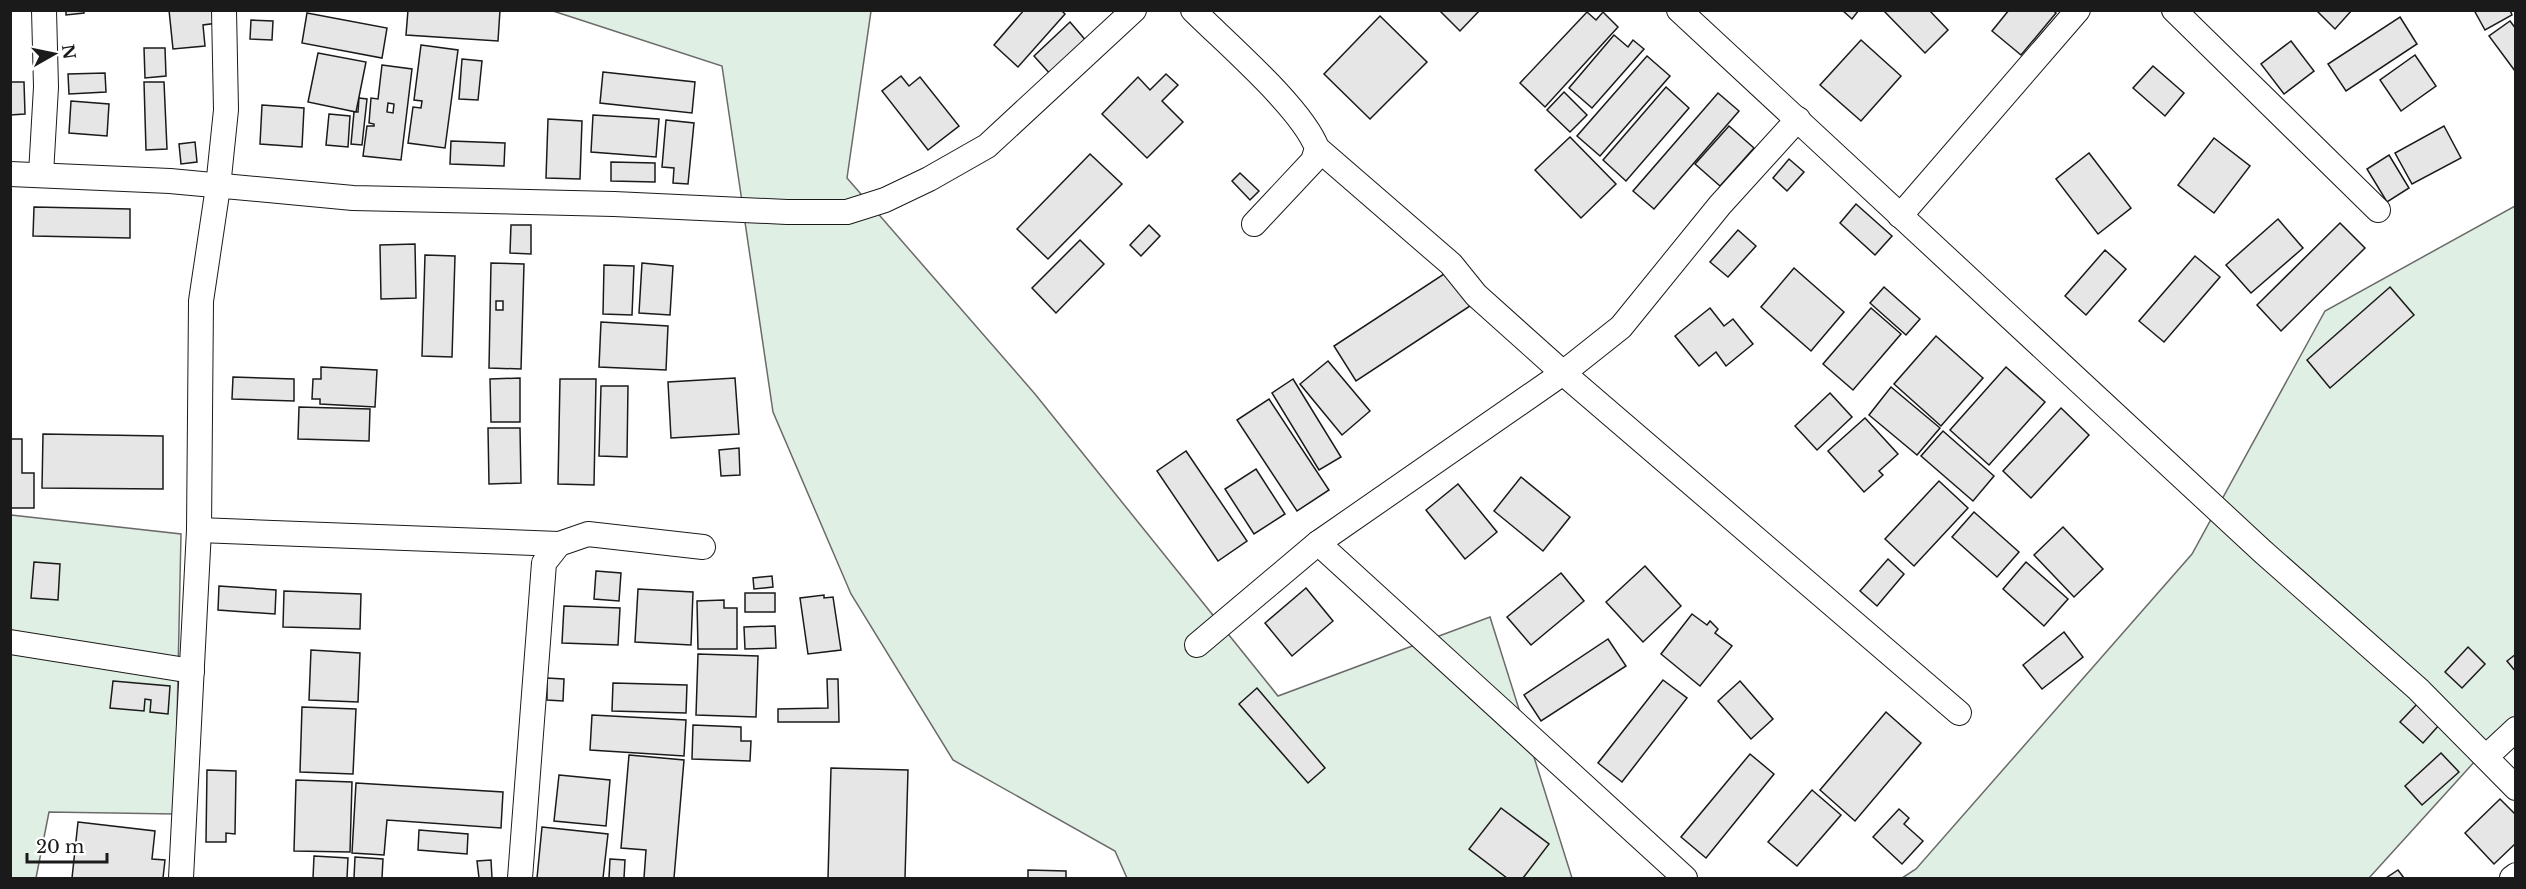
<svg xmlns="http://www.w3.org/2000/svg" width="2526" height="889" font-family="'Libre Baskerville',serif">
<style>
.green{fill:#e0efe3;stroke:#6a6a6a;stroke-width:1.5}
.building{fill:#e6e6e6;stroke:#1a1a1a;stroke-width:1.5;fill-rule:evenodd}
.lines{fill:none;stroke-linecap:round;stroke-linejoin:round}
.minor-casing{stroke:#1a1a1a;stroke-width:26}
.minor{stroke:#fff;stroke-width:24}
</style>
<rect width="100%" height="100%" fill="#fff"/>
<g class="green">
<path d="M553 11H871L847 178 1035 394 1278 696 1490 617 1572 878H1127L1115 851 953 760 851 594 773 412 722 66Z"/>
<path d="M2515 206V717L2369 878H1902L1916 869 2192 554 2325 311Z"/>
<path d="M11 515 181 534 175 814 49 812 36 878H11Z"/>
</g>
<g class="building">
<path d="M66 10H84V13L66 15Z"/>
<path d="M169 10H217L218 23 203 25 205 46 173 49Z"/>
<path d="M408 10H500L498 41 406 35Z"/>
<path d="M1024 10H1061L1065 14 1018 67 994 45Z"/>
<path d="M1439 10H1480L1460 31Z"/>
<path d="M1842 10H1859L1852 19Z"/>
<path d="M1883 10H1929L1948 30 1925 53Z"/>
<path d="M2009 10H2053L2056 13 2021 55 1992 31Z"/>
<path d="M2316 10H2352L2335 29Z"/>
<path d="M2474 10H2510L2512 15 2485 30Z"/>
<path d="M1587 12 1596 20 1603 12 1618 27 1545 107 1520 83Z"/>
<path d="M307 13 387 28 382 58 302 43Z"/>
<path d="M1380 16 1427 62 1370 119 1324 74Z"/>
<path d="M2400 17 2417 44 2346 91 2328 64Z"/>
<path d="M251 20 273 21 272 40 250 39Z"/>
<path d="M2510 21 2516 29 2515 71 2489 36Z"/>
<path d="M1070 22 1088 43 1052 76 1034 56Z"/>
<path d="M1614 35 1628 47 1633 40 1644 49 1592 108 1569 88Z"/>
<path d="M1861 40 1901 76 1861 121 1820 85Z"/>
<path d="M2291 41 2314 71 2284 94 2261 64Z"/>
<path d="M421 45 458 50 445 148 408 143 413 107 421 108 422 101 414 100Z"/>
<path d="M144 48H165L166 76 145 78Z"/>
<path d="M318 53 366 62 356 112 308 102Z"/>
<path d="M2415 55 2436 86 2401 111 2380 80Z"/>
<path d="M1647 56 1670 76 1600 156 1577 136Z"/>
<path d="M462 59 482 61 478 100 459 99Z"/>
<path d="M382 65 412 69 401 160 363 156 367 126H374V124L369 123 371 98 378 99ZM388 103 394 104 393 113 387 112Z"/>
<path d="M2153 66 2184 93 2165 116 2133 88Z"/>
<path d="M603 72 695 82 692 113 600 103Z"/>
<path d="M105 73 106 92 69 94 68 74Z"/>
<path d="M1166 74 1178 85 1162 101 1183 122 1147 158 1102 114 1138 77 1150 90Z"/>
<path d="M901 76 909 86 920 77 959 126 928 150 882 91Z"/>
<path d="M10 82H24L25 114 10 115Z"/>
<path d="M144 82H164L167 149 146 150Z"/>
<path d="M1666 87 1689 108 1626 181 1603 160Z"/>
<path d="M1564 92 1587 115 1570 132 1547 110Z"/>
<path d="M1718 93 1739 111 1654 209 1633 191Z"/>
<path d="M359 98 367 99 362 145 351 144 354 112H358Z"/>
<path d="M71 101 109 104 107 136 69 133Z"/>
<path d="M262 105 304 108 302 147 260 144Z"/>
<path d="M329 114 350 116 348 147 326 145Z"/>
<path d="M593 115 659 119 656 157 591 152Z"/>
<path d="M548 119 582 121 580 179 546 178Z"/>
<path d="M666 120 694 123 688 184 673 183 674 168 662 167Z"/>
<path d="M1729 126 1754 148 1720 186 1695 164Z"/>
<path d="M2444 126 2461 158 2412 184 2395 153Z"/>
<path d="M1570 137 1616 184 1581 218 1535 170Z"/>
<path d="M2214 138 2250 166 2214 213 2178 185Z"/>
<path d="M451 141 505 143 504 166 450 164Z"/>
<path d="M195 142 197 162 181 164 179 144Z"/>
<path d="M2089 153 2131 208 2098 234 2056 179Z"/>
<path d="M1090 154 1122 184 1048 259 1017 229Z"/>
<path d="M2389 155 2409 188 2387 202 2367 169Z"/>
<path d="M1789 159 1804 172 1787 191 1773 178Z"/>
<path d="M611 162 655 163V182L611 181Z"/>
<path d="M1240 173 1259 191 1250 200 1232 181Z"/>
<path d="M1856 204 1892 236 1875 255 1840 223Z"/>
<path d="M34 207 130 209V238L33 236Z"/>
<path d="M2278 219 2303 248 2251 293 2226 265Z"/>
<path d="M2340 223 2365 248 2281 331 2257 305Z"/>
<path d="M511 225H531V254L510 253Z"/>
<path d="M1149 225 1160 236 1141 256 1130 245Z"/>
<path d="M1738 230 1756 246 1728 277 1710 262Z"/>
<path d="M1080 240 1104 264 1056 313 1032 288Z"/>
<path d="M415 244 416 298 381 299 380 245Z"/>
<path d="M2105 250 2126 269 2086 315 2065 296Z"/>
<path d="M425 255 455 256 452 357 422 356Z"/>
<path d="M2195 256 2220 277 2164 342 2139 321Z"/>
<path d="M491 263 524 264 521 369 489 368ZM496 301H503V310H496Z"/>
<path d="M642 263 673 266 670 315 639 313Z"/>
<path d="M604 265 634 266 632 315 603 314Z"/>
<path d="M1794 268 1844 312 1811 351 1761 307Z"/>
<path d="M1447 272 1470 306 1356 381 1334 346Z"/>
<path d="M1884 287 1920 319 1906 335 1870 303Z"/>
<path d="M2390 287 2414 315 2330 388 2307 360Z"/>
<path d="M1710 308 1724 326 1733 319 1753 344 1726 366 1716 352 1699 366 1675 336Z"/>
<path d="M1871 308 1901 334 1853 390 1823 364Z"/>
<path d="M601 322 668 326 666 370 599 367Z"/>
<path d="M1936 336 1983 378 1941 426 1894 384Z"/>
<path d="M1328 361 1370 411 1342 435 1300 384Z"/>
<path d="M321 367 377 370 375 407 320 404V399H312L313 379H321Z"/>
<path d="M2006 367 2045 402 1989 465 1950 430Z"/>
<path d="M233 377 294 379V401L232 399Z"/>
<path d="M520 378V422H491L490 379Z"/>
<path d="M735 378 739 434 671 438 668 382Z"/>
<path d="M560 379H596L594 485 558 484Z"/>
<path d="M1293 379 1341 457 1319 470 1272 393Z"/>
<path d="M601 386H628L627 457 599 456Z"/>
<path d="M1891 387 1940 428 1917 455 1869 415Z"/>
<path d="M1830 393 1852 417 1817 450 1795 426Z"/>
<path d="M1269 399 1329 490 1297 511 1237 420Z"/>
<path d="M299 407 370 409 369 441 298 439Z"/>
<path d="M2061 408 2089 435 2031 498 2003 471Z"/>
<path d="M1865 418 1898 454 1879 471 1883 475 1864 492 1828 451Z"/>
<path d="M488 428H520L521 483 489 484Z"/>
<path d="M1943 431 1994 476 1973 501 1921 456Z"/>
<path d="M43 434 163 436V489L42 488Z"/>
<path d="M10 439H22V473H34V508H10Z"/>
<path d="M739 448 740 475 721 476 719 450Z"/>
<path d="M1186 451 1247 541 1218 561 1157 471Z"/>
<path d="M1256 469 1285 514 1254 534 1225 489Z"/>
<path d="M1521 477 1570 517 1543 551 1494 511Z"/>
<path d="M1939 481 1968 508 1914 566 1885 539Z"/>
<path d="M1458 484 1497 532 1465 559 1426 510Z"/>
<path d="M1974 512 2019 552 1997 577 1952 537Z"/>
<path d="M2063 527 2103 569 2074 597 2034 555Z"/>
<path d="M1888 559 1904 574 1877 606 1860 591Z"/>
<path d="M34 562 60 564 58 600 31 598Z"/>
<path d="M2026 562 2068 599 2044 626 2003 589Z"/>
<path d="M1645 566 1681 606 1643 642 1606 602Z"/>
<path d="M596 571 621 573 619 601 594 599Z"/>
<path d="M1561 573 1584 601 1531 645 1507 617Z"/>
<path d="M772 576 773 587 754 589 753 578Z"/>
<path d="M219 586 276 590 275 614 218 610Z"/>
<path d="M1306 588 1333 621 1292 656 1265 623Z"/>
<path d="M638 589 693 592 691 645 635 642Z"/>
<path d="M284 591 361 594 360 629 283 627Z"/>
<rect x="745" y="593" width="30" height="19"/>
<path d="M824 595V598L833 597 841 650 808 654 800 598Z"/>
<path d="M724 600V608H737V649H698L697 601Z"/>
<path d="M564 606 620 608 618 645 562 643Z"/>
<path d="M1692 614 1707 625 1710 621 1718 629 1715 633 1732 646 1700 686 1661 654Z"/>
<path d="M775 626 776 648 745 649 744 627Z"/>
<path d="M2064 632 2083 657 2042 689 2023 665Z"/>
<path d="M1608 639 1626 666 1541 721 1524 695Z"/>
<path d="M2468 647 2485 664 2462 688 2445 672Z"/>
<path d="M311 650 360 653 358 702 309 700Z"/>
<path d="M698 654 758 656 756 717 696 715Z"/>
<path d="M2516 654V672L2507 661Z"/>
<path d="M547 678 564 679 563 701 547 700Z"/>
<path d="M827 679H838L839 722H778V709L828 708Z"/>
<path d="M1663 680 1687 698 1622 782 1598 763Z"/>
<path d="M113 681 170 686 168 714 150 712 151 700 145 699 144 711 110 708Z"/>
<path d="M1740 681 1773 719 1751 739 1718 701Z"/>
<path d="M613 683 687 685 686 713 612 711Z"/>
<path d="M1257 688 1325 768 1308 783 1239 704Z"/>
<path d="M2418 703 2440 724 2423 743 2400 722Z"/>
<path d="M302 707 356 709 353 774 300 772Z"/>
<path d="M1886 712 1921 743 1855 821 1820 790Z"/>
<path d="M592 715 686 720 684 756 590 750Z"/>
<path d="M693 725 741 727V741H751L750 761 692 759Z"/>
<path d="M2441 753 2459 772 2422 805 2405 786Z"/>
<path d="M1750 754 1774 774 1706 858 1681 837Z"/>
<path d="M629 755 684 760 674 878H644L646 850 621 848Z"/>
<path d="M831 768 908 770 905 878H828Z"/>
<path d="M207 770 236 771 235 834 226 833V842H206Z"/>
<path d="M559 775 610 780 606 826 554 821Z"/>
<path d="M296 780 352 782 350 852 294 851Z"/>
<path d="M356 783 503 792 501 828 387 820 384 855 352 853Z"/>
<path d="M1812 790 1841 815 1797 866 1768 842Z"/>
<path d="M2500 799 2516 815V843L2494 864 2465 833Z"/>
<path d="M1501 808 1549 844 1523 878H1507L1469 849Z"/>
<path d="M1899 809 1909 818 1904 824 1923 841 1902 864 1873 837Z"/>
<path d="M78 822 155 831 152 859 165 860 163 878H72Z"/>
<path d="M542 827 608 834 603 878H537Z"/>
<path d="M419 830 468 834 467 854 418 850Z"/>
<path d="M314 856 348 858 347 878H313Z"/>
<path d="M355 857 383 859 382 878H354Z"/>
<path d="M610 859 625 860 624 878H609Z"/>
<path d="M491 860 492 878H479L477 861Z"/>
<path d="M1028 870 1066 871V878H1028Z"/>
<path d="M2398 870 2404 878H2386Z"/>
</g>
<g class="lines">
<g class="minor-casing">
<g id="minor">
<path d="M1193 10C1226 43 1302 108 1317 148L1313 161 1254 224"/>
<path d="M1679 10 2262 551 2418 689 2516 788"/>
<path d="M2174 10 2378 210"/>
<path d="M1317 148 1451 264 1476 295 1563 373 1959 713"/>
<path d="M10 174 170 181 353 198 614 204 787 212H847L885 200 929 179 987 146 1134 10"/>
<path d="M41 174 46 87 44 10"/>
<path d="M1900 216 2078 10"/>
<path d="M199 530 559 544"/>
<path d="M1318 543 1685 878"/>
<path d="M10 642 192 671"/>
<path d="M1197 645 1318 543 1563 373 1621 327 1720 205 1798 119"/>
<path d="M2487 756 2516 729"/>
<path d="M181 878 199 530 201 301 218 187 226 110 224 10"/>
<path d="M520 878 544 563 559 544 588 534 703 547"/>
<path d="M2512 878 2516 875"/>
</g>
</g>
<use href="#minor" class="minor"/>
</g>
<rect width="2526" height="889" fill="none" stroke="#1a1a1a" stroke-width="24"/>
<g transform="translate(54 54) rotate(81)" stroke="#ffffff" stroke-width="4.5" paint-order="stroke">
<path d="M0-4.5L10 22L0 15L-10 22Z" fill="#1a1a1a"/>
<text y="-9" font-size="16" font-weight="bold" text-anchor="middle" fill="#1a1a1a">N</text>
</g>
<path d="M27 853v9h80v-9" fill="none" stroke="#1a1a1a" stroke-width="3"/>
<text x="36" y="853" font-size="18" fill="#1a1a1a" stroke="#ffffff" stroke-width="4.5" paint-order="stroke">20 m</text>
</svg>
